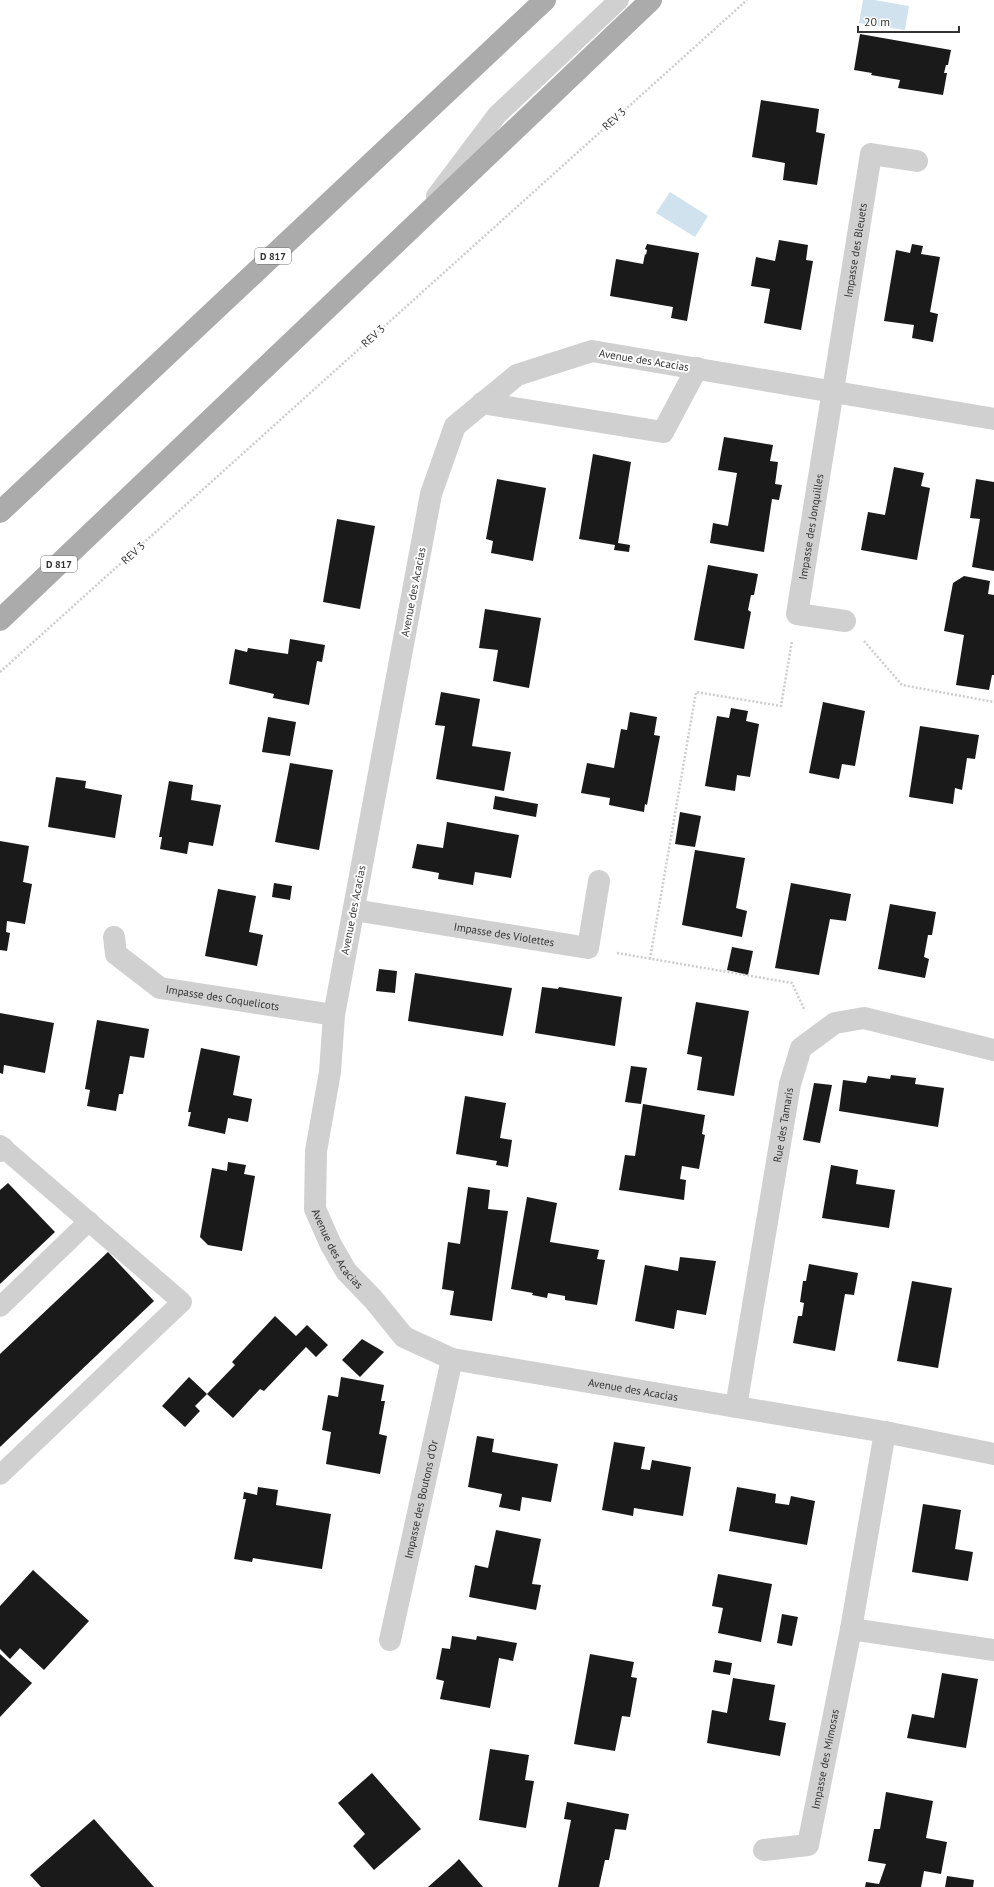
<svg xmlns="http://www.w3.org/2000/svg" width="994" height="1887" font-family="'PT Sans',sans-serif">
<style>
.water{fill:#cfe2ee}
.building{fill:#1a1a1a}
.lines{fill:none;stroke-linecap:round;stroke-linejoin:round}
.path{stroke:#cdcdcd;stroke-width:2.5;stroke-dasharray:2 2;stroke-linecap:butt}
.service{stroke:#d0d0d0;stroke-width:20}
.minor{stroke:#d0d0d0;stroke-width:22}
.primary{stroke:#ababab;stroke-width:22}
.labels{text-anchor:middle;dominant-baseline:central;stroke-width:4;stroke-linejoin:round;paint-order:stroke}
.shield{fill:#fff;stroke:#707070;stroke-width:1}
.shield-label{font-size:10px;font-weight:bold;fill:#333}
.street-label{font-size:11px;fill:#333;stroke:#fff}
</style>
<rect width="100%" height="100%" fill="#fff"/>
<g class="water">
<path d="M863 0H874L909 6 905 30 859 23Z"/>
<path d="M670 192 708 216 695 237 656 213Z"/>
</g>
<g class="building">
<path d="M860 34 951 50 948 65H946L944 73H947L943 95 898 88 900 80 871 75 872 73 854 70Z"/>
<path d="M761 100 819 109 816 132 825 134 817 185 783 180 785 163 752 157Z"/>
<path d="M779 240 808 245 806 260 813 261 801 330 764 323 770 289 751 286 756 257 775 261Z"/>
<path d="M647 244 699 253 687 321 671 318 673 307 610 296 616 259 643 264 645 254 646 255 647 250 645 249Z"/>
<path d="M912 244 923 246 921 254 940 257 930 312 938 314 933 342 912 338 914 325 884 321 896 250 910 253Z"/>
<path d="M724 437 773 445 770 461 778 462 775 484 782 485 779 500 772 499 764 552 710 543 713 523 728 526 737 473 718 470Z"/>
<path d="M593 454 631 462 618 543 630 545 629 552 614 550 615 545 579 539Z"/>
<path d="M894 467 924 473 921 486 930 488 917 560 861 550 868 512 885 515Z"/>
<path d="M497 479 546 488 533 561 491 553 493 541 486 539Z"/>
<path d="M976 479 994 482V571L972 567 980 519 970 518Z"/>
<path d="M337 519 375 526 360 609 323 602Z"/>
<path d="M708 565 758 574 754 595H751L748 610 751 612 744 649 694 640Z"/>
<path d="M964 576 990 581 988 594 994 595V675H992L989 690 956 685 964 635 944 631 953 583Z"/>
<path d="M485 609 541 618 529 688 493 681 498 650 479 648Z"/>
<path d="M290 639 325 645 322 662 317 661 309 705 273 698 274 694 229 684 235 649 247 652 248 648 288 654Z"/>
<path d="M441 692 480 699 472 746 511 752 504 791 436 779 445 726 435 725Z"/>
<path d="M823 702 865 711 855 766 842 764 839 779 809 773Z"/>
<path d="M731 708 748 711 746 721 759 724 750 777 737 775 735 791 705 786 717 716 729 718Z"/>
<path d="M630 712 657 717 654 735 660 736 647 805 645 804 644 812 609 805 610 798 581 793 587 763 614 768 621 729 627 730Z"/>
<path d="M268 717 296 722 290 756 262 752Z"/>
<path d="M920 726 979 735 975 759 967 758 962 790 955 788 953 804 909 797Z"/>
<path d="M290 763 333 770 319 850 275 842Z"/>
<path d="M56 777 86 781 85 788 122 795 115 838 48 827Z"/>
<path d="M169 781 193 785 191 800 221 805 213 846 189 842 187 854 160 849 162 837H159Z"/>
<path d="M495 796 538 804 536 817 493 809Z"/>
<path d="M680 812 701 816 695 847 675 844Z"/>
<path d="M447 822 519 835 511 878 475 872 473 885 438 879 439 873 412 868 417 844 443 848Z"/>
<path d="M0 841 29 846 23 882 32 884 25 924 7 921 6 932 10 933 7 951 0 950Z"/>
<path d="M695 850 745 858 736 908 747 911 742 937 682 925Z"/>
<path d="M274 883 292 886 290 900 272 897Z"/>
<path d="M791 883 851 894 846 921 830 919 819 975 775 968Z"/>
<path d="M218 889 256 896 249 932 263 935 257 966 205 956Z"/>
<path d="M890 904 936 912 932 935H928L924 957 929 959 925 978 878 969Z"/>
<path d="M732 947 753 951 748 975 727 970Z"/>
<path d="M379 969 397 971 395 993 376 991Z"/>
<path d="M415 973 512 988 503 1036 408 1021Z"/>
<path d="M542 987 558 989 559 987 622 997 615 1046 535 1033Z"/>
<path d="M696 1002 749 1011 734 1096 697 1090 702 1057 687 1054Z"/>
<path d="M0 1013 54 1023 45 1073 4 1065 3 1074 0 1073Z"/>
<path d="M97 1020 149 1029 144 1058 130 1056 123 1094H119L116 1111 87 1106 90 1090 85 1089Z"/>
<path d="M201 1048 240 1056 233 1095 252 1099 248 1122 228 1118 225 1134 188 1126 191 1112H188Z"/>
<path d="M631 1066 647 1068 641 1104 625 1102Z"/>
<path d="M891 1075 916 1078 915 1084 944 1088 938 1127 839 1111 843 1080 866 1083 868 1076 890 1079Z"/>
<path d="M814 1083 832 1085 820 1143 803 1140Z"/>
<path d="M465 1096 506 1103 500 1138 512 1140 508 1167 496 1165 497 1161 456 1154Z"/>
<path d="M643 1104 705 1115 702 1134 705 1135 699 1169 682 1166 680 1179 686 1180 684 1200 619 1190 625 1155 635 1156Z"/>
<path d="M228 1162 246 1165 244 1174 255 1176 242 1251 208 1245 200 1237 212 1168 227 1171Z"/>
<path d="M831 1165 858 1170 856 1184 895 1190 889 1228 822 1218Z"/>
<path d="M8 1183 55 1232 0 1284V1190Z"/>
<path d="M468 1187 490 1190 488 1209 508 1211 492 1321 450 1315 454 1291 442 1289 448 1242 460 1244Z"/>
<path d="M527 1197 557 1203 550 1242 599 1250 597 1259 605 1260 597 1305 565 1300V1296L548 1293 547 1298 532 1295 533 1293 511 1289Z"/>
<path d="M108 1252 154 1301 0 1447V1354Z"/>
<path d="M680 1257 716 1261 706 1315 677 1310 674 1329 635 1321 645 1265 678 1271Z"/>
<path d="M809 1264 858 1273 854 1295 845 1294 835 1351 793 1343 798 1316H802L804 1303 800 1302 803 1281H806Z"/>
<path d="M912 1281 952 1288 938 1368 897 1361Z"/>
<path d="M275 1316 296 1336 307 1325 328 1345 316 1357 306 1347 264 1391 260 1389 233 1418 207 1394 195 1406 200 1411 185 1427 162 1406 189 1377 207 1394 235 1365 232 1362Z"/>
<path d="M362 1339 384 1352 360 1377 342 1360Z"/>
<path d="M341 1377 384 1385 381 1401H385L379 1434 387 1436 380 1474 326 1464 331 1432 322 1430 328 1395 338 1397Z"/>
<path d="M477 1436 494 1439 492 1452 558 1464 551 1502 522 1497 520 1511 499 1507 502 1494 468 1487Z"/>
<path d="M614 1442 645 1447 641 1469 650 1470 652 1460 691 1467 683 1516 634 1508 633 1516 602 1510Z"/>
<path d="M258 1487 278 1490 276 1505 331 1514 322 1569 253 1558 252 1562 234 1559 246 1499H243L244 1492 257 1495Z"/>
<path d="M737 1487 776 1494 775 1503 789 1505 791 1496 815 1501 807 1545 729 1531Z"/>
<path d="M923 1504 961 1510 955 1549 973 1552 968 1581 912 1572Z"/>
<path d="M496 1530 541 1539 532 1584 541 1585 536 1610 469 1597 475 1565 488 1568Z"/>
<path d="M33 1570 89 1621 44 1670 20 1648 10 1659 0 1649V1606Z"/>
<path d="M718 1574 772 1584 761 1642 718 1633 723 1608 712 1606Z"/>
<path d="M782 1614 798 1617 792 1646 777 1643Z"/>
<path d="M452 1636 476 1640 477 1636 517 1643 513 1661 499 1658 490 1708 440 1699 444 1681 436 1679 442 1648 450 1649Z"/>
<path d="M0 1654 32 1683 0 1717Z"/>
<path d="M590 1654 634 1662 631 1677 637 1678 630 1717 622 1716 615 1751 574 1744Z"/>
<path d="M715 1660 732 1663 730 1675 713 1672Z"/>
<path d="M942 1673 978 1679 966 1748 907 1738 912 1714 934 1718Z"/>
<path d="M733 1678 775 1685 769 1720 786 1723 780 1756 707 1743 712 1710 727 1713Z"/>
<path d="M490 1749 529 1755 525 1780 534 1781 526 1828 479 1820Z"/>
<path d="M372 1773 421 1829 374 1870 353 1846 365 1834 338 1803Z"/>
<path d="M886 1792 933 1801 926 1838 947 1842 941 1874 924 1871 921 1887H865L866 1882 879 1884 886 1864 868 1861 874 1829H880Z"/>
<path d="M567 1802 629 1814 626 1830 615 1829 609 1860H605L599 1887H558L571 1820 564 1819Z"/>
<path d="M94 1819 154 1887H41L30 1875Z"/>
<path d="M459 1859 483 1887H428L454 1864Z"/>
<path d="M947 1876 974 1880 973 1887H945Z"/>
</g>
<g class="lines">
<g class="path">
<path d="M864 641 902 685 994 702"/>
<path d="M0 672 747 0"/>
<path d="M617 953 792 983 804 1009"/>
<path d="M650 959 696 692 781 706 792 641"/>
</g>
<g class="service">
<path d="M436 196 497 115 619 0"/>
<path d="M0 1145 182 1302 0 1475"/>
<path d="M0 1307 89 1221"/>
</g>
<g class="minor">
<path d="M482 403 663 432 697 368"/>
<path id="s1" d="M994 419 592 351 517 375 455 426 431 494 334 1015 330 1072 316 1151 315 1209 331 1245 346 1271 373 1299 404 1337 452 1359 885 1432 994 1454"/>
<path id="s2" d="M845 621 797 614 871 154 917 161"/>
<path id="s3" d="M354 910 588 948 599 881"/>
<path id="s4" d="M114 937 116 954 160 988 334 1015"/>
<path d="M0 1151 3 1148"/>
<path id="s5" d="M736 1407 790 1084 801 1048 835 1023 864 1018 994 1050"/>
<path d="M851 1629 994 1650"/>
<path id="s6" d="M390 1640 452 1359"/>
<path id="s7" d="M764 1850 808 1845 851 1629 885 1432"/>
</g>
<g class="primary">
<path d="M0 512 545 0"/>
<path d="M0 620 651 0"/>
</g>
</g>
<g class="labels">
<g class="shield">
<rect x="255" y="248" width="36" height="16" rx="3"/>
<rect x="41" y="556" width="36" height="16" rx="3"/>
</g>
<g class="shield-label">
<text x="273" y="256">D 817</text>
<text x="59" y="564">D 817</text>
</g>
<g class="street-label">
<text transform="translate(614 119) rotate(-42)">REV 3</text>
<text stroke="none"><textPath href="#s2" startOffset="417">Impasse des Bleuets</textPath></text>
<text transform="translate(373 336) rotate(-42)">REV 3</text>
<text transform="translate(644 360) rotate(9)">Avenue des Acacias</text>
<text stroke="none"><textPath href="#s2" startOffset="137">Impasse des Jonquilles</textPath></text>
<text transform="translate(133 553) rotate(-42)">REV 3</text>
<text transform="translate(413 592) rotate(-79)">Avenue des Acacias</text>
<text transform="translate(353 910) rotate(-79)">Avenue des Acacias</text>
<text stroke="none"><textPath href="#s3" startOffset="152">Impasse des Violettes</textPath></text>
<text stroke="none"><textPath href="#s4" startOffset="136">Impasse des Coquelicots</textPath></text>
<text stroke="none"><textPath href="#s5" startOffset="286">Rue des Tamaris</textPath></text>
<text stroke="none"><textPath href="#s1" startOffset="1410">Avenue des Acacias</textPath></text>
<text stroke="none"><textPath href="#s1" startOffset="1758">Avenue des Acacias</textPath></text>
<text stroke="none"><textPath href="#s6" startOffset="144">Impasse des Boutons d'Or</textPath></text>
<text stroke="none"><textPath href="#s7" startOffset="132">Impasse des Mimosas</textPath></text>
</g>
</g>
<path d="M858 26v6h101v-6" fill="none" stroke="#333333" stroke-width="2"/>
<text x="864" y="26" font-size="12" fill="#333333" stroke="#ffffff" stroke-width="3" paint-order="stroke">20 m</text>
</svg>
